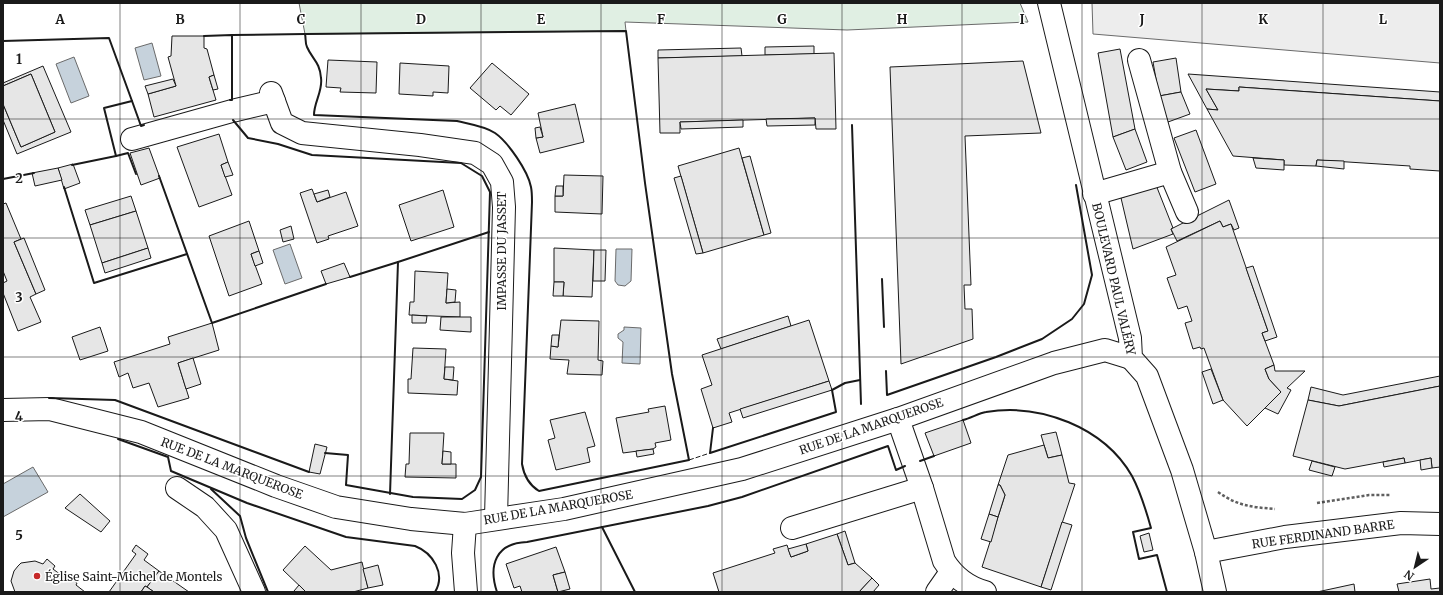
<svg xmlns="http://www.w3.org/2000/svg" width="1443" height="595" font-family="Merriweather,serif">
<style>
.green{fill:#e0efe3;stroke:#6a6a6a}
.parking{fill:#ededed;stroke:#6a6a6a}
.water{fill:#c6d2dc;stroke:#6a6a6a}
.building{fill:#e6e6e6;stroke:#1a1a1a}
.lines{fill:none;stroke-linecap:round;stroke-linejoin:round}
.minor-casing{stroke:#1a1a1a;stroke-width:24}
.path{stroke:#5f5f5f;stroke-width:2.5;stroke-dasharray:3 2;stroke-linecap:butt}
.minor{stroke:#fff;stroke-width:22}
.fence{stroke:#1a1a1a;stroke-width:1;stroke-dasharray:5 2;stroke-linecap:butt}
.wall{stroke:#1a1a1a;stroke-width:2}
.grid{fill:none;stroke:#1a1a1a;stroke-width:1;stroke-opacity:0.55}
.poi-dot{fill:#c62828;stroke:#fff;stroke-width:1.5}
.labels{text-anchor:middle;dominant-baseline:central;stroke-width:3;stroke-linejoin:round;paint-order:stroke}
.street-label{font-size:12px;fill:#1a1a1a;stroke:#fff}
.poi-label{font-size:12px;fill:#1a1a1a;stroke:#fff;text-anchor:start}
.grid-label{font-size:13px;text-anchor:middle;font-weight:bold;fill:#1a1a1a;stroke:#fff;stroke-width:3;stroke-linejoin:round;paint-order:stroke}
</style>
<rect width="100%" height="100%" fill="#fff"/>
<path class="green" d="M299 3H1020L1028 22 847 30 625 22 626 31 305 34Z"/>
<path class="parking" d="M1092 3H1440V63L1093 34Z"/>
<g class="water">
<path d="M152 43 161 76 144 80 135 48Z"/>
<path d="M74 57 89 96 71 103 56 64Z"/>
<path d="M290 244 302 278 285 284 273 250Z"/>
<path d="M616 249H632L631 281 625 286 618 285 615 281Z"/>
<path d="M624 327 641 328 640 364 622 363 623 342 618 338V334L624 330Z"/>
<path d="M33 467 48 492 3 517V484Z"/>
</g>
<g class="building">
<path d="M172 36H204V48L207 49 214 75 209 77 216 100 154 117 148 94 176 86 168 57 171 56Z"/>
<path d="M814 46V54L765 55V47Z"/>
<path d="M741 48 742 56 658 58V50Z"/>
<path d="M1120 49 1135 129 1113 137 1098 53Z"/>
<path d="M834 53 836 129H816L815 118 680 122V133H660L658 58Z"/>
<path d="M1176 58 1181 92 1159 96 1153 62Z"/>
<path d="M328 60 377 62 376 93 340 92 341 88 326 87Z"/>
<path d="M1023 61 1041 133 965 136 971 285H964L965 309H972L973 339 901 364 890 67Z"/>
<path d="M400 63 449 66 448 93 433 92V96L399 94Z"/>
<path d="M492 63 529 94 511 115 500 106 496 110 470 88Z"/>
<path d="M43 66 71 132 17 154 3 120V104L21 147 55 132 31 74 3 86V83Z"/>
<path d="M31 74 55 132 21 147 3 104V86Z"/>
<path d="M1188 74 1440 92V101L1239 87V91L1206 89 1218 110 1207 109Z"/>
<path d="M214 75 218 89 213 90 209 77Z"/>
<path d="M173 79 176 86 148 94 145 86Z"/>
<path d="M1239 87 1440 101V171L1410 169V166L1317 160 1316 166 1284 165V160L1233 156 1207 109 1218 110 1206 89 1239 91Z"/>
<path d="M1181 92 1190 114 1168 122 1159 96Z"/>
<path d="M575 104 584 142 540 153 536 138 543 137 538 113Z"/>
<path d="M815 118V125L767 126 766 119Z"/>
<path d="M743 120V127L681 129 680 122Z"/>
<path d="M540 127 543 137 536 138 535 128Z"/>
<path d="M1135 129 1147 162 1126 170 1113 137Z"/>
<path d="M1196 130 1216 184 1195 192 1174 138Z"/>
<path d="M219 134 228 162 221 165 232 195 199 207 177 147Z"/>
<path d="M149 148 160 178 141 185 130 153Z"/>
<path d="M739 148 764 235 703 253 678 166Z"/>
<path d="M750 156 771 233 764 235 742 158Z"/>
<path d="M1253 158 1284 160V170L1256 168Z"/>
<path d="M1317 160 1344 161V169L1316 166Z"/>
<path d="M228 162 233 175 225 177 221 165Z"/>
<path d="M73 164 80 183 64 189 58 168Z"/>
<path d="M58 168 62 180 35 186 32 173Z"/>
<path d="M564 175 603 176 602 214 555 212V196H563Z"/>
<path d="M681 176 703 253 696 254 674 178Z"/>
<path d="M1156 185 1173 228 1171 229 1173 234 1133 249 1121 198Z"/>
<path d="M556 186H563V196H555Z"/>
<path d="M312 189 317 202 346 192 358 226 328 236 329 239 317 243 300 193Z"/>
<path d="M328 190 330 197 317 202 314 194Z"/>
<path d="M443 190 454 227 411 241 399 205Z"/>
<path d="M131 196 136 211 90 225 85 210Z"/>
<path d="M1229 200 1239 228 1234 230 1231 224 1223 227 1220 221 1177 241 1171 229Z"/>
<path d="M6 203 21 239 14 242 36 294 30 297 41 322 18 331 3 293V283L7 281 3 271V204Z"/>
<path d="M136 211 148 248 102 263 90 225Z"/>
<path d="M249 221 259 251 251 254 262 284 229 296 209 236Z"/>
<path d="M1220 221 1223 227 1231 224 1268 331 1262 333 1274 365 1265 369 1269 379 1281 392 1247 426 1223 400 1204 348 1201 349 1200 347 1193 349 1185 323 1192 321 1187 306 1178 309 1167 278 1176 275 1166 247Z"/>
<path d="M291 226 294 239 283 242 280 230Z"/>
<path d="M24 238 45 290 36 294 14 242Z"/>
<path d="M148 248 151 258 105 273 102 263Z"/>
<path d="M554 248 594 250 592 297 563 296 564 282H554Z"/>
<path d="M594 250H606L605 281H593Z"/>
<path d="M259 251 263 263 255 266 251 254Z"/>
<path d="M344 263 350 277 326 284 321 271Z"/>
<path d="M1253 266 1277 337 1265 341 1262 333 1268 331 1246 268Z"/>
<path d="M415 271 448 273 446 303 460 302V317L409 315 410 302H414Z"/>
<path d="M554 282H564L563 296H553Z"/>
<path d="M447 289 456 290 455 302 446 303Z"/>
<path d="M412 315 427 316 426 323H412Z"/>
<path d="M788 316 791 326 721 349 717 339Z"/>
<path d="M441 317H471V332L440 330Z"/>
<path d="M561 320 599 321 598 360 603 361 602 375 567 374 569 360 550 359 551 346 558 347Z"/>
<path d="M809 320 829 381 729 413 732 422 713 428 701 389 712 385 702 355Z"/>
<path d="M212 323 219 350 178 363 189 398 158 407 149 383 133 388 128 373 119 377 114 362 170 344 168 337Z"/>
<path d="M100 327 108 351 80 360 72 337Z"/>
<path d="M552 335H559L558 347 551 346Z"/>
<path d="M413 348 446 349 444 379 458 381 457 395 408 393V379H411Z"/>
<path d="M193 358 201 384 186 389 178 363Z"/>
<path d="M1274 365 1275 371H1305L1287 388 1291 390 1278 414 1265 408 1281 392 1269 379 1265 369Z"/>
<path d="M445 367H454L453 380 444 379Z"/>
<path d="M1211 369 1223 400 1213 404 1202 372Z"/>
<path d="M1440 376V386L1339 406 1308 400 1311 387 1343 395Z"/>
<path d="M829 381 832 390 743 418 740 409Z"/>
<path d="M1440 386V467L1432 468 1431 458 1405 463 1404 458 1345 469 1293 456 1308 400 1339 406Z"/>
<path d="M665 406 671 440 655 443 656 447 653 449 623 453 616 418 649 412 648 409Z"/>
<path d="M585 412 595 446 587 448 590 462 556 470 548 440 555 438 550 420Z"/>
<path d="M963 420 971 443 934 456 925 433Z"/>
<path d="M1056 432 1062 455 1048 458 1041 435Z"/>
<path d="M410 433H444L442 464H456V478L405 477 406 464H409Z"/>
<path d="M315 444 327 447 320 474 309 472Z"/>
<path d="M1044 445 1048 458 1062 455 1069 483 1075 484 1041 587 982 567 1005 495 1000 485H998L1008 455Z"/>
<path d="M653 449 654 454 637 457 636 451Z"/>
<path d="M443 451 451 452V464H442Z"/>
<path d="M1404 458 1405 463 1384 467 1383 462Z"/>
<path d="M1431 458 1432 468 1421 470 1420 460Z"/>
<path d="M1312 461 1335 467 1332 476 1309 470Z"/>
<path d="M998 485H1000L1005 495 998 517 989 514Z"/>
<path d="M80 494 110 521 101 532 65 508Z"/>
<path d="M989 514 998 517 991 542 981 539Z"/>
<path d="M1062 522 1072 525 1051 590 1041 587Z"/>
<path d="M845 531 855 563 848 565 837 534Z"/>
<path d="M1149 533 1153 550 1144 552 1140 536Z"/>
<path d="M837 534 848 565 855 563 872 578 859 592H719L713 573 775 553 773 549 787 545 791 557 808 551 806 544Z"/>
<path d="M806 544 808 551 791 557 788 549Z"/>
<path d="M136 545 148 554 144 560 159 571 147 587 145 586 141 592H109L136 554 132 551Z"/>
<path d="M305 546 331 570 362 562 368 588 353 592H306L283 570Z"/>
<path d="M556 547 565 572 553 575 558 592H522L520 586 514 588 506 564Z"/>
<path d="M47 559 55 566 53 569 69 581 71 578 77 583 76 585 85 592H15L11 581 14 571 18 566 21 563 35 561 43 564Z"/>
<path d="M378 565 383 585 368 588 363 569Z"/>
<path d="M159 571 189 592H154L147 587Z"/>
<path d="M565 572 570 589 558 592 553 575Z"/>
<path d="M872 578 879 585 873 592H859Z"/>
<path d="M1430 579 1431 589 1440 588V592H1399L1397 584Z"/>
<path d="M1354 584 1355 592H1317Z"/>
<path d="M299 585 306 592H296L294 591Z"/>
<path d="M145 586 147 587 154 592H141Z"/>
</g>
<g class="lines">
<g class="minor-casing">
<g id="minor">
<path d="M1049 3 1130 338 1131 358 1147 376 1182 470 1206 552 1215 592"/>
<path d="M1139 60 1170 172 1187 212"/>
<path d="M271 93 282 123 302 133 420 145 475 153 492 164 502 182 504 207 496 518"/>
<path d="M132 139 232 111 274 101"/>
<path d="M1094 194 1170 172"/>
<path d="M3 410 50 409 141 432 276 486 336 507 411 519 465 524 564 509 742 469 898 419 1054 363 1105 350 1131 358"/>
<path d="M898 419 922 488 944 561C954 577 967 587 985 592"/>
<path d="M177 488 205 507 226 530 254 592"/>
<path d="M465 524 463 553 466 592"/>
<path d="M792 528 922 488"/>
<path d="M1206 552 1285 537 1401 523 1440 524"/>
<path d="M937 592 951 572"/>
</g>
</g>
<g class="path">
<path d="M1218 492C1238 506 1251 507 1275 509"/>
<path d="M1317 503 1369 495H1390"/>
</g>
<use href="#minor" class="minor"/>
<path class="fence" d="M689 460 710 453"/>
<g class="wall">
<path d="M626 31 645 183 672 374 689 460 539 491C529 485 524 476 522 464L532 202C532 197 532 192 531 187 528 171 508 142 495 133 485 126 469 124 457 121L314 115C314 102 323 91 321 78 320 62 312 59 307 47 305 43 306 38 305 34Z"/>
<path d="M232 35 305 34"/>
<path d="M204 36 232 35V100H230"/>
<path d="M3 41 109 38 132 101"/>
<path d="M233 120 248 138 278 144 312 155 461 163 482 176 490 192 481 477 475 490 462 499 413 497 346 485 348 455 325 453"/>
<path d="M852 125 861 404"/>
<path d="M116 156 128 153 136 174"/>
<path d="M72 165 116 156 104 108 132 101 141 126 144 125"/>
<path d="M159 176 212 323 326 284"/>
<path d="M3 179 34 173"/>
<path d="M64 187 94 283 187 254"/>
<path d="M350 277 398 262"/>
<path d="M882 279 884 327"/>
<path d="M886 371 887 395 996 357 1042 339 1072 319 1084 304 1092 275 1076 185"/>
<path d="M49 398 115 400 309 472"/>
<path d="M963 420C971 418 979 413 986 412 1040 403 1104 427 1132 476 1141 493 1146 510 1151 528L1133 532 1139 559 1157 555 1167 592"/>
<path d="M713 428 710 453 836 412 832 390 845 383 860 380"/>
<path d="M118 439 168 457 171 471 247 503 346 537 415 546C433 553 446 574 435 592"/>
<path d="M920 461 934 456"/>
<path d="M211 489 240 516 246 538 268 592"/>
<path d="M390 494 398 262 489 232"/>
<path d="M602 527 635 592"/>
<path d="M497 592C488 565 496 543 527 542L708 506 742 497 888 446 896 470 905 466"/>
</g>
</g>
<path class="grid" d="M120 3V592M240 3V592M361 3V592M481 3V592M601 3V592M722 3V592M842 3V592M962 3V592M1082 3V592M1202 3V592M1323 3V592M3 119H1440M3 238H1440M3 357H1440M3 476H1440"/>
<circle class="poi-dot" cx="37" cy="576" r="4"/>
<g class="labels">
<g class="street-label">
<text transform="translate(501 251) rotate(-90)">IMPASSE DU JASSET</text>
<text transform="translate(1114 279) rotate(77)">BOULEVARD PAUL VALÉRY</text>
<text transform="translate(871 426) rotate(-19)">RUE DE LA MARQUEROSE</text>
<text transform="translate(232 468) rotate(21)">RUE DE LA MARQUEROSE</text>
<text transform="translate(558 507) rotate(-10)">RUE DE LA MARQUEROSE</text>
<text transform="translate(1323 534) rotate(-8)">RUE FERDINAND BARRE</text>
</g>
<g class="poi-label">
<text x="45" y="576">Église Saint-Michel de Montels</text>
</g>
</g>
<g class="grid-label">
<text x="60" y="24">A</text>
<text x="180" y="24">B</text>
<text x="301" y="24">C</text>
<text x="421" y="24">D</text>
<text x="541" y="24">E</text>
<text x="661" y="24">F</text>
<text x="782" y="24">G</text>
<text x="902" y="24">H</text>
<text x="1022" y="24">I</text>
<text x="1142" y="24">J</text>
<text x="1263" y="24">K</text>
<text x="1383" y="24">L</text>
<text x="19" y="64">1</text>
<text x="19" y="183">2</text>
<text x="19" y="302">3</text>
<text x="19" y="421">4</text>
<text x="19" y="540">5</text>
</g>
<rect width="1443" height="595" fill="none" stroke="#1a1a1a" stroke-width="8"/>
<g transform="translate(1415 567) rotate(215)" stroke="#ffffff" stroke-width="3" paint-order="stroke">
<path d="M0-3L7 15L0 10L-7 15Z" fill="#1a1a1a"/>
<text y="-6" font-size="11" font-weight="bold" text-anchor="middle" fill="#1a1a1a">N</text>
</g>
</svg>
